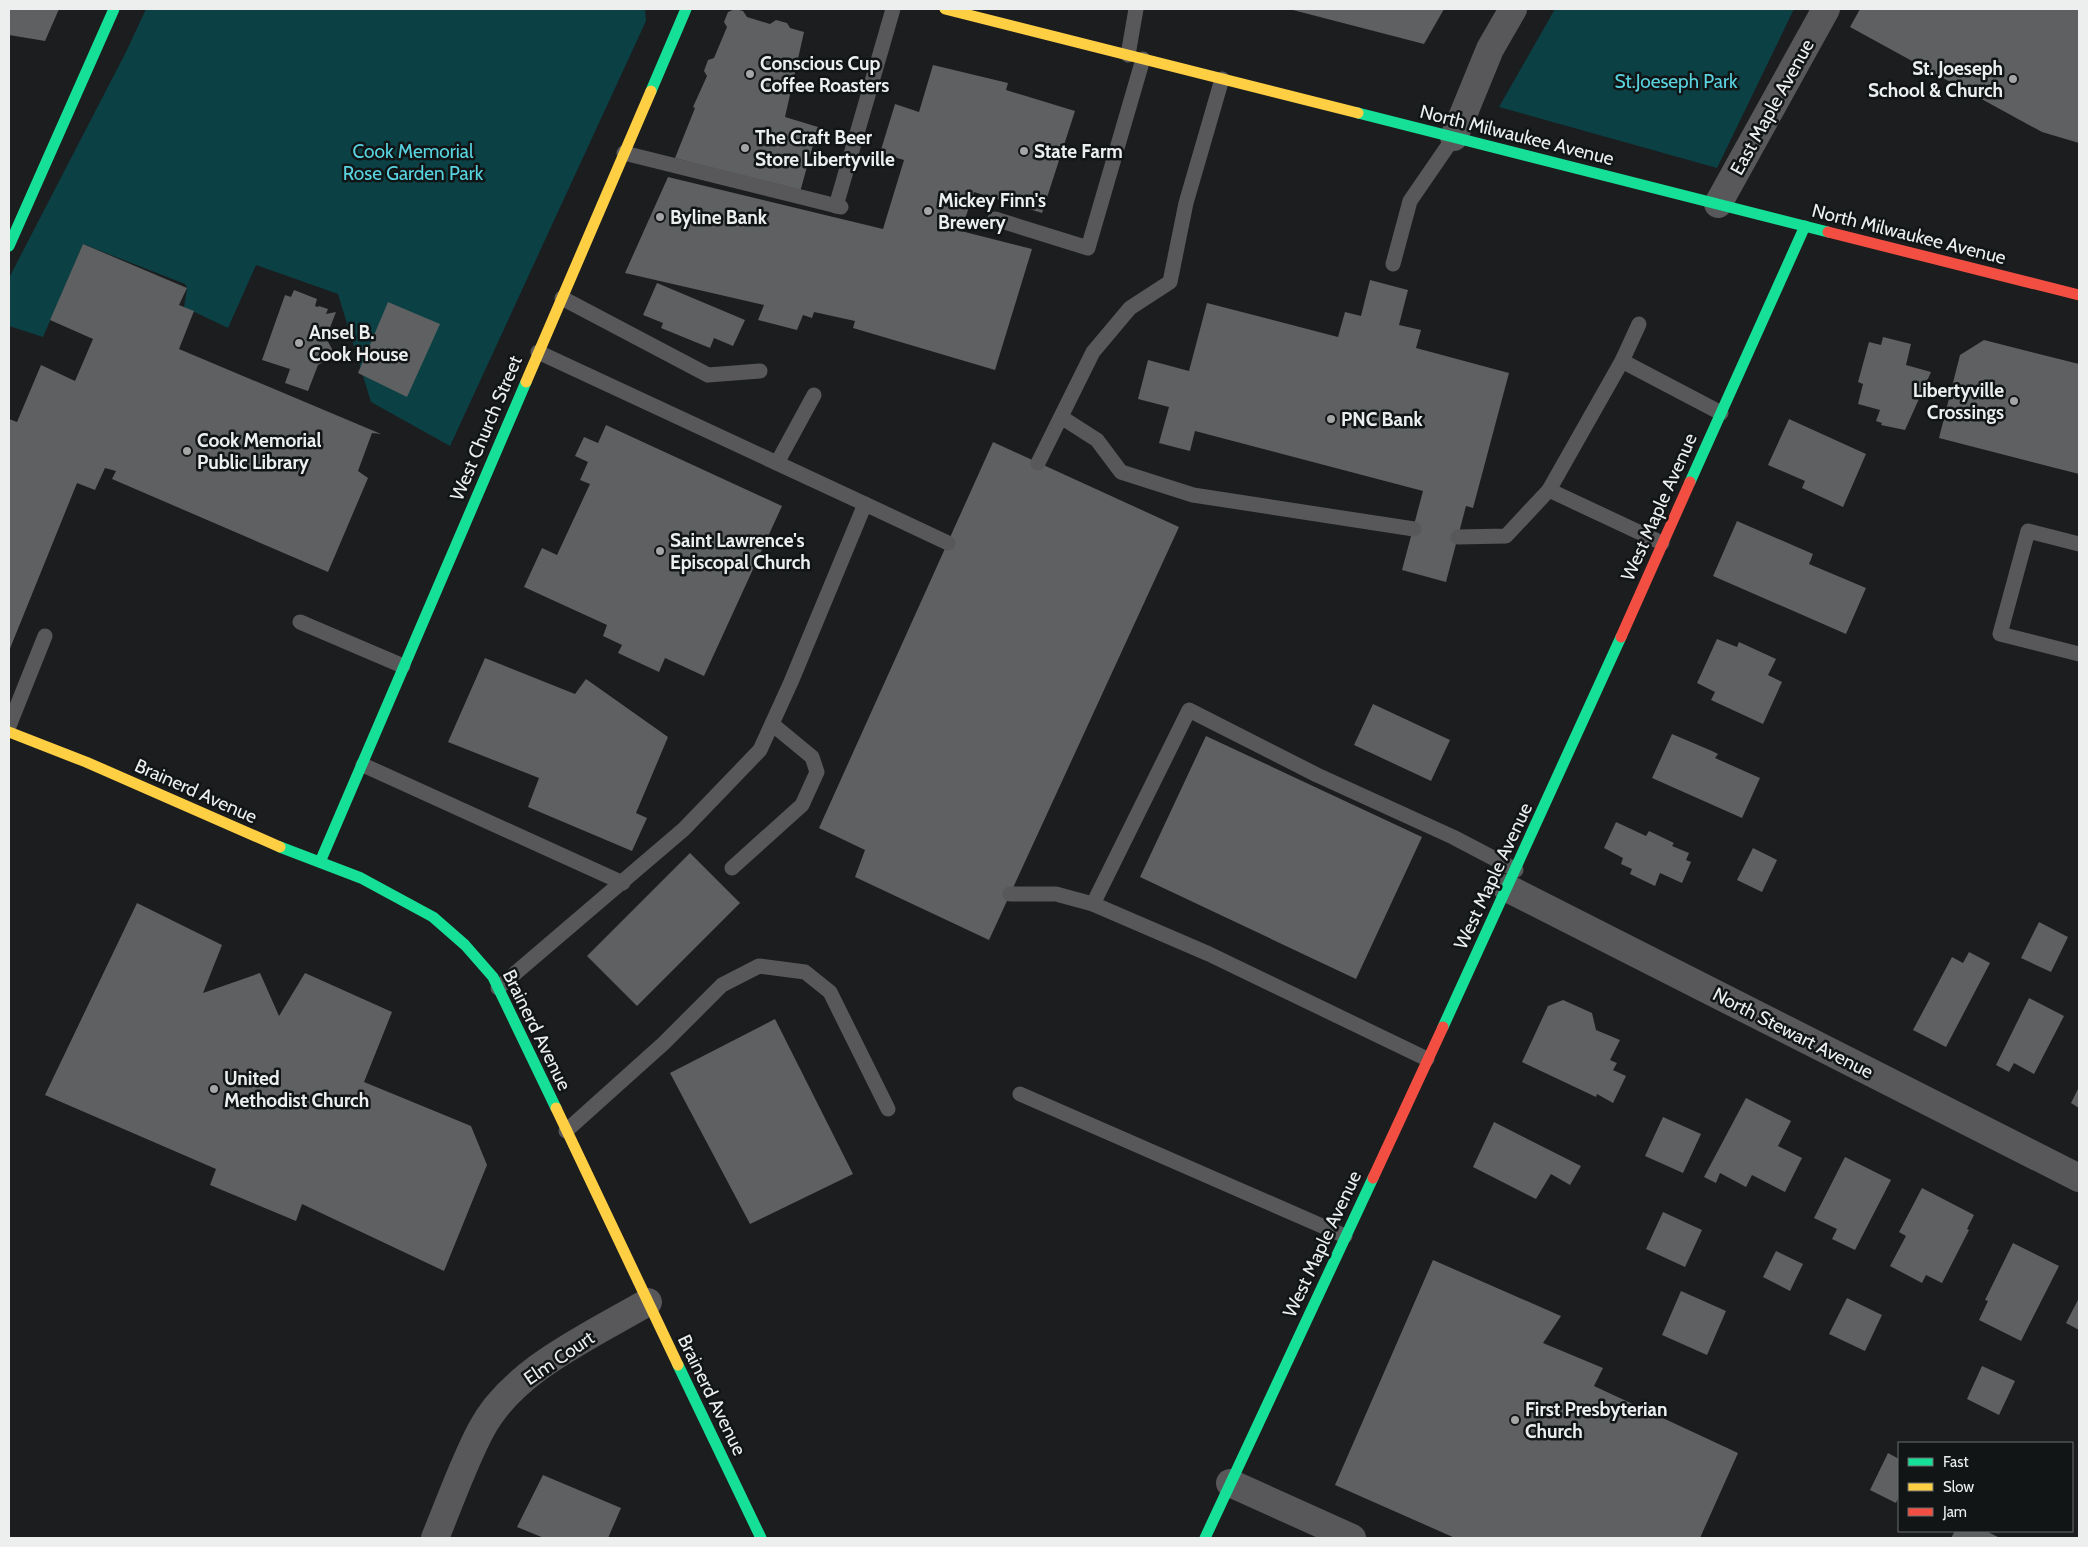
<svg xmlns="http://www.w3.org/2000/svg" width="2088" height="1547" font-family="Cabin,sans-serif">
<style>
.green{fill:#0b4045}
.building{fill:#5f6061}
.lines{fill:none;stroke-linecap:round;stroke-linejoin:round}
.lane{stroke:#58585a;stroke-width:15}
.street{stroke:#58585a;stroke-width:28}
.fast{stroke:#16e098;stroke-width:11}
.slow{stroke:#ffcf43;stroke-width:11}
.jam{stroke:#f24e42;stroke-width:11}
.poi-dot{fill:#a4a6a6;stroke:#121516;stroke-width:2}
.labels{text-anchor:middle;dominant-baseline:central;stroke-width:5;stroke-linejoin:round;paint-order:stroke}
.poi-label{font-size:19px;font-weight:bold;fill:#edefef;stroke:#121516;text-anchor:start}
.park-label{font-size:19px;fill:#58d4e1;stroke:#121516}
.street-label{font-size:19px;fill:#edefef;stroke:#121516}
</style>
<rect width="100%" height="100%" fill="#1c1d1e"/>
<g class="green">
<path d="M146 9H645L646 21 450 446 371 402 338 294 256 265 228 328 184 307 187 288 185 284 83 244 43 337 9 326V278L126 52Z"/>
<path d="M1555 9H1794L1717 168 1499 107Z"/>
</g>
<g class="building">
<path d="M9 9H59L45 41 9 35Z"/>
<path d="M735 9 743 11 747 17 770 24 776 20 787 23 790 28 804 32 785 117 818 127 800 192 675 158 695 108 693 107 707 76 704 71 708 60 714 58 727 27 724 22 728 12Z"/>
<path d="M1289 9H1444L1424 44Z"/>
<path d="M1860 9H2079V143L2042 132 1850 27Z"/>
<path d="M933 65 1008 83 1006 90 1075 111 1042 213 974 192 961 231 1032 249 995 370 853 328 855 321 814 312 812 318 803 315 797 330 758 320 764 305 625 273 668 177 883 229 904 160 880 153 895 104 919 112Z"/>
<path d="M83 244 187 288 179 305 194 311 179 349 381 434 372 433 358 471 368 478 328 572 112 479 116 471 105 468 95 490 77 483 9 651V419L17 422 41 365 75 381 93 339 50 320Z"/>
<path d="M1370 280 1408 290 1399 325 1421 330 1416 348 1509 373 1473 508 1466 506 1446 582 1402 570 1423 491 1195 431 1190 451 1159 443 1169 407 1138 399 1148 360 1189 371 1207 303 1338 337 1345 312 1361 316Z"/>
<path d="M657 283 745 320 733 346 714 338 710 348 661 328 663 323 643 315Z"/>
<path d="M294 290 317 299 315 306 318 307 319 306 328 309 326 314 336 312 326 338 332 349 328 359 318 365 308 391 285 383 290 369 262 360 285 295 291 297Z"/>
<path d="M388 302 440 324 407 397 358 373Z"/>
<path d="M1883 337 1911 344 1906 365 1931 372 1905 430 1881 425 1882 423 1876 421 1880 410 1858 404 1863 384 1858 382 1869 342 1881 345Z"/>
<path d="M1984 340 2079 364V474L1939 438 1960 355Z"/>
<path d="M1789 419 1866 454 1843 507 1802 488 1805 481 1768 465Z"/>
<path d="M606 425 782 506 704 676 665 658 659 672 618 653 622 645 603 636 607 625 524 587 542 548 557 555 590 484 580 480 588 462 575 456 584 437 598 443Z"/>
<path d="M993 442 1179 527 989 940 855 877 865 850 819 828Z"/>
<path d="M1737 521 1813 554 1809 564 1866 588 1846 634 1713 576Z"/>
<path d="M1717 639 1737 647 1739 642 1776 659 1768 675 1782 682 1763 724 1711 700 1715 692 1697 683Z"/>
<path d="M485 658 575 694 586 679 668 737 636 813 647 818 632 851 528 807 539 778 448 742Z"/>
<path d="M1373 704 1450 740 1431 781 1354 745Z"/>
<path d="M1672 734 1712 751 1718 754 1715 758 1760 778 1742 818 1652 778Z"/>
<path d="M1206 736 1422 837 1356 979 1140 877Z"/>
<path d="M1616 822 1646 836 1649 831 1674 843 1672 846 1689 853 1686 860 1691 862 1682 883 1660 873 1655 886 1630 874 1632 869 1621 864 1623 858 1604 848Z"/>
<path d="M1753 848 1777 860 1762 892 1737 880Z"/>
<path d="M690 853 740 903 637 1006 587 956Z"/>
<path d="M137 903 222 945 203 993 260 973 279 1016 305 973 392 1012 364 1082 471 1126 487 1165 444 1271 302 1204 296 1221 210 1185 216 1169 45 1095Z"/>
<path d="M2039 922 2068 937 2051 972 2021 958Z"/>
<path d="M1969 952 1990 963 1946 1047 1913 1030 1952 957 1963 963Z"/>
<path d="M2029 998 2064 1016 2034 1074 2014 1063 2009 1072 1996 1065Z"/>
<path d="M1563 1000 1592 1013 1596 1030 1620 1040 1610 1060 1617 1063 1613 1070 1626 1076 1613 1103 1597 1094 1596 1097 1522 1062 1548 1006Z"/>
<path d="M775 1019 853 1174 750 1224 670 1073Z"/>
<path d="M2079 1087V1108L2071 1103Z"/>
<path d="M1746 1098 1791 1121 1778 1146 1802 1158 1785 1192 1752 1175 1746 1187 1720 1173 1716 1183 1704 1177Z"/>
<path d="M1663 1117 1701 1134 1683 1173 1645 1156Z"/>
<path d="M1494 1122 1581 1166 1570 1185 1551 1174 1536 1199 1473 1167Z"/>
<path d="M1845 1157 1891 1180 1855 1250 1832 1239 1837 1229 1814 1218Z"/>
<path d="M1922 1188 1974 1215 1967 1229 1969 1230 1942 1283 1926 1275 1922 1283 1890 1266 1906 1236 1899 1232Z"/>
<path d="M1663 1212 1702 1230 1685 1267 1646 1249Z"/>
<path d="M2013 1243 2059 1266 2021 1341 1979 1320 1988 1301 1985 1300Z"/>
<path d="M1776 1251 1803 1264 1790 1291 1763 1277Z"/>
<path d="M1433 1260 1561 1316 1543 1343 1603 1368 1594 1386 1738 1453 1700 1538H1455L1335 1485Z"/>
<path d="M1681 1291 1726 1311 1707 1355 1662 1335Z"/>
<path d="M1847 1298 1882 1315 1865 1351 1829 1334Z"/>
<path d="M2079 1298V1330L2066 1323Z"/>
<path d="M1982 1366 2015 1381 1999 1415 1967 1399Z"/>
<path d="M1888 1453 1899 1459V1496L1896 1503 1870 1490Z"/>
<path d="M543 1475 621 1508 608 1538H544L517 1527Z"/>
<path d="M1955 1531H1986L2000 1538H1951Z"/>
</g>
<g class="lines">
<g class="lane">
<path d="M1128 55 1136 9"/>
<path d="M624 153 841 207"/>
<path d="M836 206 893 9"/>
<path d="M995 219 1088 248 1143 59"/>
<path d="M1393 264 1410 201 1454 137"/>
<path d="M562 298 708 375 760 371"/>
<path d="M1639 324 1622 361 1721 413"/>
<path d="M538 352 865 504"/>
<path d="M1622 361 1549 490 1662 543"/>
<path d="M1061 417 1097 440 1121 472 1193 495 1414 529"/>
<path d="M777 463 814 395"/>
<path d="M1038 463 1093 352 1130 308 1170 282 1186 203 1222 79"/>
<path d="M1458 537 1506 536 1549 490"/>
<path d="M2079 544 2028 531 2000 634 2079 654"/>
<path d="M300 622 403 666"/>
<path d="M9 726 45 636"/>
<path d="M363 765 623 883"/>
<path d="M732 868 802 805 817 772 812 757 772 724"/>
<path d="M1010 894H1056L1093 904"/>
<path d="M498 988 684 829 760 750 791 682 865 504 948 543"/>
<path d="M1427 1059 1209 954 1093 904 1189 710 1317 775 1453 837 1516 870"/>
<path d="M1020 1094 1345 1236"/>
<path d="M566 1131 664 1043 722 985 759 966 805 972 830 992 888 1109"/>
</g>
<g class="street">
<path d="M1454 137 1490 49 1513 9"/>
<path d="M1718 204 1826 9"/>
<path d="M1507 888 2079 1178"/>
<path d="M1230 1483 1352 1538"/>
<path d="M435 1538C450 1502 463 1464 481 1430 512 1370 592 1335 648 1302"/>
</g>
<g class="fast">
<path d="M651 91 686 9"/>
<path d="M1358 113 1828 232"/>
<path d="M9 246 114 9"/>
<path d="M1690 482 1805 226"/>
<path d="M280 847 361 878 433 917 465 945 493 977 556 1108"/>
<path d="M320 862 526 382"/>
<path d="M1443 1027 1621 637"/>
<path d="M678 1365 761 1538"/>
<path d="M1205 1538 1373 1178"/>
</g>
<g class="slow">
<path d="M945 9 1358 113"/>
<path d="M526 382 651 91"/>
<path d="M9 732 86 762 280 847"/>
<path d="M556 1108 678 1365"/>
</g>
<g class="jam">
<path d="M1828 232 2079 295"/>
<path d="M1621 637 1690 482"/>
<path d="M1373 1178 1443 1027"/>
</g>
</g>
<g class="poi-dot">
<circle cx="750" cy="74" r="5"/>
<circle cx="2013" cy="79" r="5"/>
<circle cx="745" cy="148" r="5"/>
<circle cx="1024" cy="151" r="5"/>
<circle cx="928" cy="211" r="5"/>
<circle cx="660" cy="217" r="5"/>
<circle cx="299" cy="343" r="5"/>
<circle cx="2014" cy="401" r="5"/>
<circle cx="1331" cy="419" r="5"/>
<circle cx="187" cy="451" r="5"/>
<circle cx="660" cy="551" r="5"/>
<circle cx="214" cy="1089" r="5"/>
<circle cx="1515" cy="1420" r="5"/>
</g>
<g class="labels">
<g class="poi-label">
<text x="760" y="63">Conscious Cup<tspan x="760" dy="22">Coffee Roasters</tspan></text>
<text x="2003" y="68" text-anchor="end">St. Joeseph<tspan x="2003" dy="22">School &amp; Church</tspan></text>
<text x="755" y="137">The Craft Beer<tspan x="755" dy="22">Store Libertyville</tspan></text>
<text x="1034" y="151">State Farm</text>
<text x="938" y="200">Mickey Finn's<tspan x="938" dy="22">Brewery</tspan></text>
<text x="670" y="217">Byline Bank</text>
<text x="309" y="332">Ansel B.<tspan x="309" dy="22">Cook House</tspan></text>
<text x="2004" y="390" text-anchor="end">Libertyville<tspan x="2004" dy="22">Crossings</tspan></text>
<text x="1341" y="419">PNC Bank</text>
<text x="197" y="440">Cook Memorial<tspan x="197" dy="22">Public Library</tspan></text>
<text x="670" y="540">Saint Lawrence's<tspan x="670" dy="22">Episcopal Church</tspan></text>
<text x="224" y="1078">United<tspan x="224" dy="22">Methodist Church</tspan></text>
<text x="1525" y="1409">First Presbyterian<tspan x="1525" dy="22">Church</tspan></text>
</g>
<g class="park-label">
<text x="1676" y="81">St.Joeseph Park</text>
<text x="413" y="151">Cook Memorial<tspan x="413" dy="22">Rose Garden Park</tspan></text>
</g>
<g class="street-label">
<text transform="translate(1772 107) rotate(-61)">East Maple Avenue</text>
<text transform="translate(1517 135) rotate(14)">North Milwaukee Avenue</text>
<text transform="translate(1909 234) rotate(14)">North Milwaukee Avenue</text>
<text transform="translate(486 428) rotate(-67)">West Church Street</text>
<text transform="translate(1659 507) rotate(-66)">West Maple Avenue</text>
<text transform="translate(196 791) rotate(24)">Brainerd Avenue</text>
<text transform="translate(1493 876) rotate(-65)">West Maple Avenue</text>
<text transform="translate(537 1030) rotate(64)">Brainerd Avenue</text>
<text transform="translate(1793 1033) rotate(27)">North Stewart Avenue</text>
<text transform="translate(1322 1244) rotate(-65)">West Maple Avenue</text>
<text transform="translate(559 1358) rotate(-34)">Elm Court</text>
<text transform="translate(712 1395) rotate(64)">Brainerd Avenue</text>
</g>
</g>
<rect width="2088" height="1547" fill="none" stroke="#edefef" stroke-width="20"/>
<rect x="1898" y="1442" width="175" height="90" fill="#121516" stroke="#6a6c6d"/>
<rect x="1908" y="1458" width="25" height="8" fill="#16e098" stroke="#6a6c6d"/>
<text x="1943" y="1467" font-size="15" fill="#edefef">Fast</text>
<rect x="1908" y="1483" width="25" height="8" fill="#ffcf43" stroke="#6a6c6d"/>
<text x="1943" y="1492" font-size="15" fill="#edefef">Slow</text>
<rect x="1908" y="1508" width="25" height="8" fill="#f24e42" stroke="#6a6c6d"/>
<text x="1943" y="1517" font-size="15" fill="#edefef">Jam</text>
</svg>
